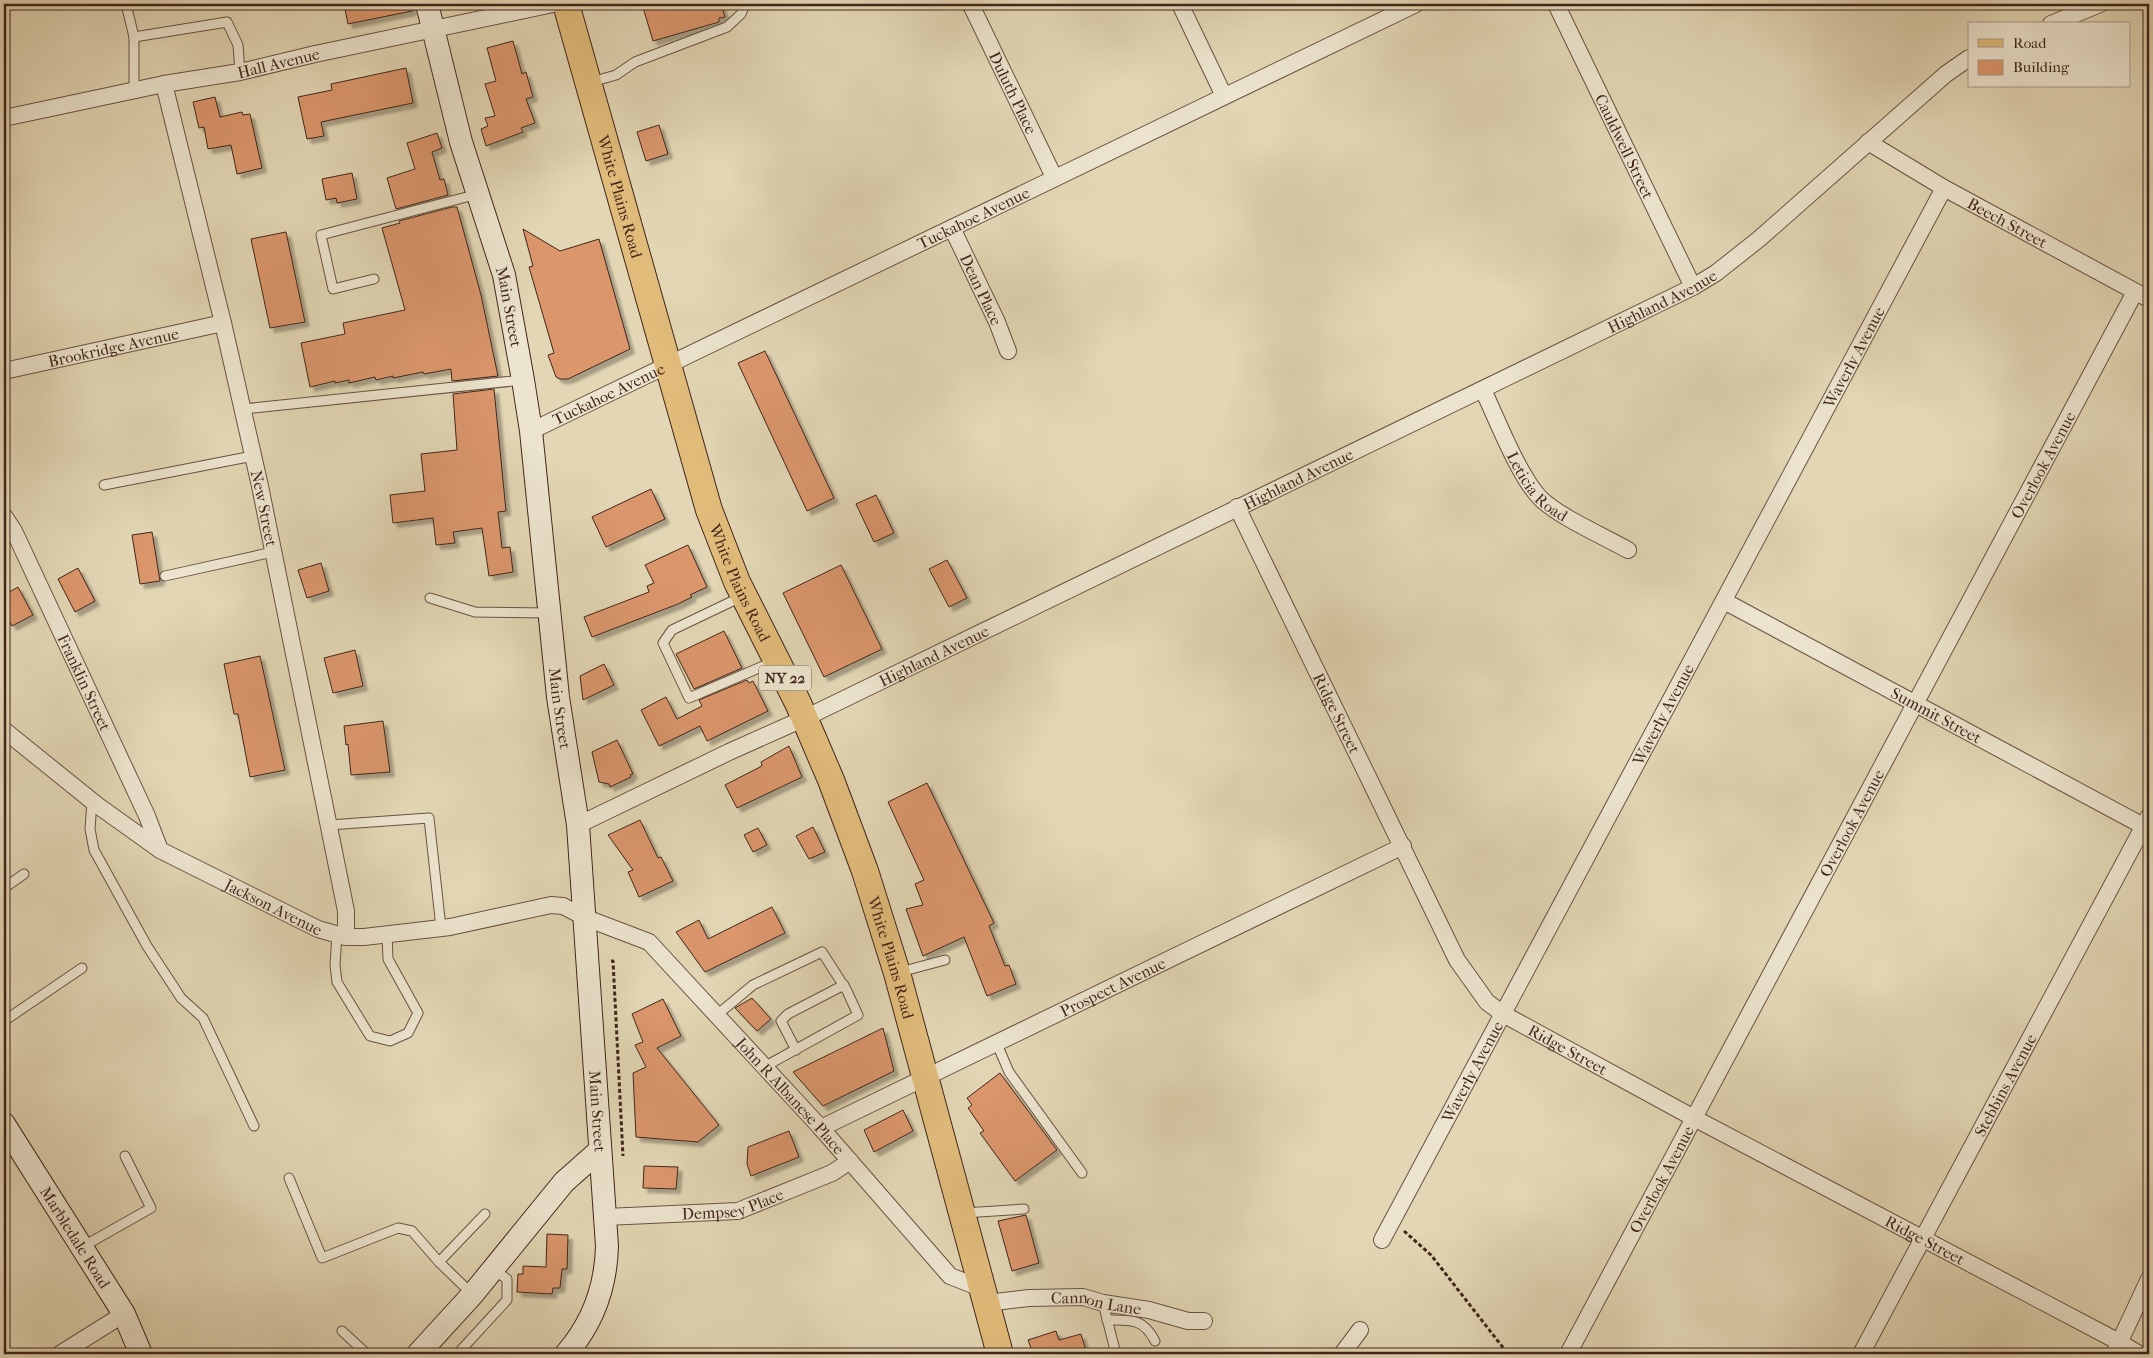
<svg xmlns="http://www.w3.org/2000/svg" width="2153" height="1358" font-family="'IM FELL French Canon',serif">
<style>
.building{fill:#db966c;stroke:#41261b;filter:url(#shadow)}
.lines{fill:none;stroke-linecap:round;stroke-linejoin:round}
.lane-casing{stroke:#695241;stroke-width:11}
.street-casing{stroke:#695241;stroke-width:18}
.secondary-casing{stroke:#41261b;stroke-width:24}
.primary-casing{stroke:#41261b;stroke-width:28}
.path{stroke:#41261b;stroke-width:3;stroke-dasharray:4 2.5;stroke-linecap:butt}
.lane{stroke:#ece4ce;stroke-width:9}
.street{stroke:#ece4ce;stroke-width:16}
.secondary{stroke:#ece4ce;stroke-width:22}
.primary{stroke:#e1bb7a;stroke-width:26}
.labels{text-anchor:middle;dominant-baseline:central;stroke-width:4;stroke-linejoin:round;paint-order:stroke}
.shield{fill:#ece4ce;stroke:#745f51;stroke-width:1}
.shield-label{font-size:15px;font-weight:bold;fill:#41261b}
.street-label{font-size:16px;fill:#41261b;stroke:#ece4ce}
</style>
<defs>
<filter id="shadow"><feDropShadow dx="4.5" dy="4.5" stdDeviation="1" flood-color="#0004"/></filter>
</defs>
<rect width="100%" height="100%" fill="#e2d6b4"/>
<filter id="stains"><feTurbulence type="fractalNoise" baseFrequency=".004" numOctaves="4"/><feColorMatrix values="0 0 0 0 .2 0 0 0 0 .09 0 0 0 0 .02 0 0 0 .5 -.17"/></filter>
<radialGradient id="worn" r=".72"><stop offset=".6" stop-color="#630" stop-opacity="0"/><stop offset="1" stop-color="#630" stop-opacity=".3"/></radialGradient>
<g class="building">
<path d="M344 4H412V11L348 24Z"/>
<path d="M642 4H721L725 17 719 18V22L653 41Z"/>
<path d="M513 41 522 74 526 72 533 97 526 99 535 123 521 128 523 132 486 146 481 129 488 126 485 118 495 116 485 84 496 81 487 48Z"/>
<path d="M406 68 413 103 321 122 324 136 307 139 298 97 332 90 331 84Z"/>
<path d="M215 97 220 117 242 112 243 115 250 114 262 168 237 174 231 145 208 149 204 127 199 128 193 102Z"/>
<path d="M659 125 668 154 646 161 637 132Z"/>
<path d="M437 133 442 148 432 152 440 180 444 179 448 195 396 209 387 178 415 169 407 143Z"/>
<path d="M352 173 357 199 337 203 336 198 326 200 322 179Z"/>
<path d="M452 207H457L481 295 498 376 452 381 451 369 424 374 423 372 393 378V376L376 380 375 377 349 383V380L335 383V381L310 387 301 343 345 334 343 323 405 310 382 228 400 223 399 221Z"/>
<path d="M523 229 560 251 599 239 630 349 568 379H560L556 377 548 355 554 353 529 267 533 266Z"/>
<path d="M286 232 305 322 270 328 251 239Z"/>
<path d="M765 351 834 498 807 511 738 363Z"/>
<path d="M494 389 506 511 498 512 502 548 510 547 513 572 489 576 482 528 453 532 455 543 436 545 433 518 393 523 390 495 425 491 421 454 457 450 453 394Z"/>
<path d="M651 489 665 519 606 547 592 517Z"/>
<path d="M876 495 894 533 874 542 856 504Z"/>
<path d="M152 532 160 581 140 584 132 535Z"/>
<path d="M688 545 707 587 690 595 692 597 678 604 592 637 584 617 649 592 647 586 654 583 645 565Z"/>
<path d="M947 560 967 598 949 607 929 569Z"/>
<path d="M321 563 329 591 307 598 298 570Z"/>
<path d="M841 565 882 649 824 677 783 593Z"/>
<path d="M78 568 95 601 75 612 58 579Z"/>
<path d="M18 587 33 615 12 626 4 611V595Z"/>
<path d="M724 631 742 668 694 689 676 654Z"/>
<path d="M355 650 363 686 333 693 324 658Z"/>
<path d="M260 656 285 770 250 777 238 714H234L224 664Z"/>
<path d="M604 664 614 685 583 700 580 676Z"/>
<path d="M747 680 749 683 753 681 768 711 707 741 700 726 659 746 641 710 666 697 677 719 702 706 699 700Z"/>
<path d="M383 721 390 772 351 775 348 744 346 745 344 726Z"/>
<path d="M617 740 633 774 630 775 631 777 610 787 609 784 599 782 592 752Z"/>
<path d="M789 746 802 777 737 808 725 785 762 766 761 762Z"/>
<path d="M927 783 994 923 989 926 1005 966 1009 965 1016 984 987 996 964 937 923 956 906 909 923 905 915 884 924 880 888 802Z"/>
<path d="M640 820 658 858 661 857 673 881 639 897 628 872 633 870 608 835Z"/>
<path d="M813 827 825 852 809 859 796 836Z"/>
<path d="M758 828 767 845 753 852 744 835Z"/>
<path d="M772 907 785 933 705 972 676 932 699 920 708 939Z"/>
<path d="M752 998 771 1019 757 1031 735 1008Z"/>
<path d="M663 999 681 1036 657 1048 719 1125 698 1142 636 1137 633 1073 646 1067 635 1045 643 1042 632 1014Z"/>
<path d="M883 1028 894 1071 823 1106 793 1072Z"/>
<path d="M1000 1073 1057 1150 1015 1181 980 1133 984 1131 968 1108 972 1105 967 1098Z"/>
<path d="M903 1110 913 1131 874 1152 864 1130Z"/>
<path d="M789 1131 799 1157 751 1176 747 1164 748 1147Z"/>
<path d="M644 1166 678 1167 676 1189 643 1188Z"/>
<path d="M1026 1215 1039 1263 1012 1271 998 1221Z"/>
<path d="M547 1234 568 1235 567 1269H562L560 1288H553L552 1294 517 1292 518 1274H523V1266L546 1267Z"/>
<path d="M1056 1331 1059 1340 1081 1334 1087 1354H1024L1023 1350 1031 1348 1028 1340Z"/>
</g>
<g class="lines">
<g class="lane-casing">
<g id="lane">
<path d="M126 4 134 37V90"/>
<path d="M134 37 227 22 238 45 240 72"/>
<path d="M591 82 616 75 635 62 727 27 741 14 745 4"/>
<path d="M374 279 333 289 321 235 478 194"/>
<path d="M243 409 523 380"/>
<path d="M104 485 253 456"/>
<path d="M165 576 273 552"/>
<path d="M741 597 672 630 663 643 689 698 775 661"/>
<path d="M430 598 475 612 549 613"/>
<path d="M92 801 90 829 94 850 147 946 181 998 203 1018 254 1126"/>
<path d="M329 825 429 818 441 928"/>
<path d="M4 888 24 874"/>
<path d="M337 934 335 965 337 982 370 1036 390 1041 408 1033 418 1013 388 959 387 934"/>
<path d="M900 972 945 960"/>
<path d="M717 1015 753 985 822 952 847 991 858 1015 764 1067"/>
<path d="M4 1021 82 968"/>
<path d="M997 1044 1009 1072 1082 1173"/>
<path d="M796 1050 781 1021 788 1014 844 985"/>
<path d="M289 1178 322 1258 398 1228 412 1231 439 1262"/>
<path d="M964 1213 1024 1209"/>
<path d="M82 1247 151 1208 125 1156"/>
<path d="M472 1294 439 1262 485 1214"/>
<path d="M1103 1303 1116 1354"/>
<path d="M1107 1320C1131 1320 1143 1318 1155 1341"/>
<path d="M342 1331 367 1354"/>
<path d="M461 1350 507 1300V1279L493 1269"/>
</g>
</g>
<g class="street-casing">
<g id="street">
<path d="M1180 4 1224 96"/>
<path id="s1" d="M1556 4 1693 287"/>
<path id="s2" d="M972 7 1054 177"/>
<path d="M2051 24 2100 4"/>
<path id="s3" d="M164 84 223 323 260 486 346 911V937"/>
<path id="s4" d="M4 118 164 84 240 72 315 54 553 4"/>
<path id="s5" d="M1868 142 1944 188 2149 299"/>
<path id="s6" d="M952 228 997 322 1008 351"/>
<path id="s7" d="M4 371 223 323"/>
<path id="s8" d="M1483 390C1497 419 1519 477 1541 499 1560 517 1603 536 1628 550"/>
<path id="s9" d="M531 431 1416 4"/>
<path id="s10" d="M1237 507 1457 960 1487 1002 1503 1014 1694 1118 2119 1342 2139 1354"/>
<path id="s11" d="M4 516 14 531 147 816 160 850"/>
<path id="s12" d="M1724 601 2149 829"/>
<path id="s13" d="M4 730 97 805 160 850 318 929 346 937H364L450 927 551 905 563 906 586 918 649 942 821 1128 950 1276 983 1289"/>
<path id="s14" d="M578 825 729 752 805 718 1693 287 1716 273 1759 239 1946 74 1969 58"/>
<path id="s15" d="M821 1128 1403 846"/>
<path id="s16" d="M606 1217 738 1211 832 1173 850 1161"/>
<path id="s17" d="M1382 1240 1944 188"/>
<path id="s18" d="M987 1303 1029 1298 1083 1297 1103 1303 1149 1310 1188 1321H1204"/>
<path d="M60 1354 124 1314"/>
<path d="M1342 1354 1360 1330"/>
<path id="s19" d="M1568 1354 2135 292"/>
<path id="s20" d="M1861 1354 2149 816"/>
<path d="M2114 1354 2149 1279"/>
</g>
</g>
<g class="secondary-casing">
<g id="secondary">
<path id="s21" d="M427 4 461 142 504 275 523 380 531 431 558 697 578 825 607 1246C606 1287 592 1324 566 1354"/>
<path id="s22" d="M4 1124 124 1314 141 1354"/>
<path d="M418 1354 472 1295 564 1182 599 1151"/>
</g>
</g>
<g class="primary-casing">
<g id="primary">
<path id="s23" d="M566 4 709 510 737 582 798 703 831 780 865 871 897 973 1000 1354"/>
</g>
</g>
<g class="path">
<path d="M611 961H613L623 1156"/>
<path d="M1404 1231 1431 1255 1508 1354"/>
</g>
<use href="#lane" class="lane"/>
<use href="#street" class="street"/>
<use href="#secondary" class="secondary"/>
<use href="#primary" class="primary"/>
</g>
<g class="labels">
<rect class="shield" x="759" y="665.5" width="52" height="25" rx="4"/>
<g class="shield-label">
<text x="785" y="678">NY 22</text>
</g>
<g class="street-label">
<text stroke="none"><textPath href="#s4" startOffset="280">Hall Avenue</textPath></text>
<text stroke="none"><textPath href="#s2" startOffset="95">Duluth Place</textPath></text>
<text stroke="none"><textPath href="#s1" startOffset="158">Cauldwell Street</textPath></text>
<text stroke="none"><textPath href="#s23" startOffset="200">White Plains Road</textPath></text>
<text stroke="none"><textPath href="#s9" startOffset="491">Tuckahoe Avenue</textPath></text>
<text stroke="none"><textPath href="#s5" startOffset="161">Beech Street</textPath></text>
<text stroke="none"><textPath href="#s6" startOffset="68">Dean Place</textPath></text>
<text stroke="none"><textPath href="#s14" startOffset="1204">Highland Avenue</textPath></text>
<text stroke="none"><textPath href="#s21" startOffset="314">Main Street</textPath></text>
<text stroke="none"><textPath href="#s7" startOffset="112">Brookridge Avenue</textPath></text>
<text stroke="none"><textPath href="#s17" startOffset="1001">Waverly Avenue</textPath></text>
<text stroke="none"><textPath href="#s9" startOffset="86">Tuckahoe Avenue</textPath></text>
<text stroke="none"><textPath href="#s19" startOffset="1008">Overlook Avenue</textPath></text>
<text stroke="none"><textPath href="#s14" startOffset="799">Highland Avenue</textPath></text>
<text stroke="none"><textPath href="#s8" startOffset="112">Leticia Road</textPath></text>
<text stroke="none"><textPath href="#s3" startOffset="436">New Street</textPath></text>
<text stroke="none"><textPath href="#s23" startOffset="605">White Plains Road</textPath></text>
<text stroke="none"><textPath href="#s14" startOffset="394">Highland Avenue</textPath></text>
<text stroke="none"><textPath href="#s11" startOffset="185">Franklin Street</textPath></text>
<text stroke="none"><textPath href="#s21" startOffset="719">Main Street</textPath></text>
<text stroke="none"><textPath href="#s10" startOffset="229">Ridge Street</textPath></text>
<text stroke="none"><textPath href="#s17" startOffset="596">Waverly Avenue</textPath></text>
<text stroke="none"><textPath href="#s12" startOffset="241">Summit Street</textPath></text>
<text stroke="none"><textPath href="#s19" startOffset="602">Overlook Avenue</textPath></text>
<text stroke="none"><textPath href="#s13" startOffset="324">Jackson Avenue</textPath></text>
<text stroke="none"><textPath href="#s23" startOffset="1010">White Plains Road</textPath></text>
<text stroke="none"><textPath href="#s15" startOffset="324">Prospect Avenue</textPath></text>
<text stroke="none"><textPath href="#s10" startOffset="649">Ridge Street</textPath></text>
<text stroke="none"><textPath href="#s17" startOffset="191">Waverly Avenue</textPath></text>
<text stroke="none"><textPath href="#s20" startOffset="305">Stebbins Avenue</textPath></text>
<text stroke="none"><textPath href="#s13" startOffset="925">John R Albanese Place</textPath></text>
<text stroke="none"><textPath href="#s21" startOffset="1124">Main Street</textPath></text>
<text stroke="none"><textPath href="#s19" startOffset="198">Overlook Avenue</textPath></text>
<text stroke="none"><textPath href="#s16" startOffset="128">Dempsey Place</textPath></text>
<text stroke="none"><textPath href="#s22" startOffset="134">Marbledale Road</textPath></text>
<text stroke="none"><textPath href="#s10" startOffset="1054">Ridge Street</textPath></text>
<text stroke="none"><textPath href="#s18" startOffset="110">Cannon Lane</textPath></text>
</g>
</g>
<rect width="2153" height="1358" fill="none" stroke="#e2d6b4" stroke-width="20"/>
<rect x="5" y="5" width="2143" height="1348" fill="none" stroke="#41261b" stroke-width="2.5"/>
<rect x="10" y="10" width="2133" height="1338" fill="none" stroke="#41261b"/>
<rect x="1968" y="22" width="162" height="65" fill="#ece4ce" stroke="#a89886"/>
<rect x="1978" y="39" width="25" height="8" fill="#e1bb7a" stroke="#a89886"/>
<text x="2013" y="48" font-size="15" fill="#41261b">Road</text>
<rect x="1978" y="60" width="25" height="15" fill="#db966c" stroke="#a89886"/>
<text x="2013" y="72" font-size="15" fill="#41261b">Building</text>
<rect width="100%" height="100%" filter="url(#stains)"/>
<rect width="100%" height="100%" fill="url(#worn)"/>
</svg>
